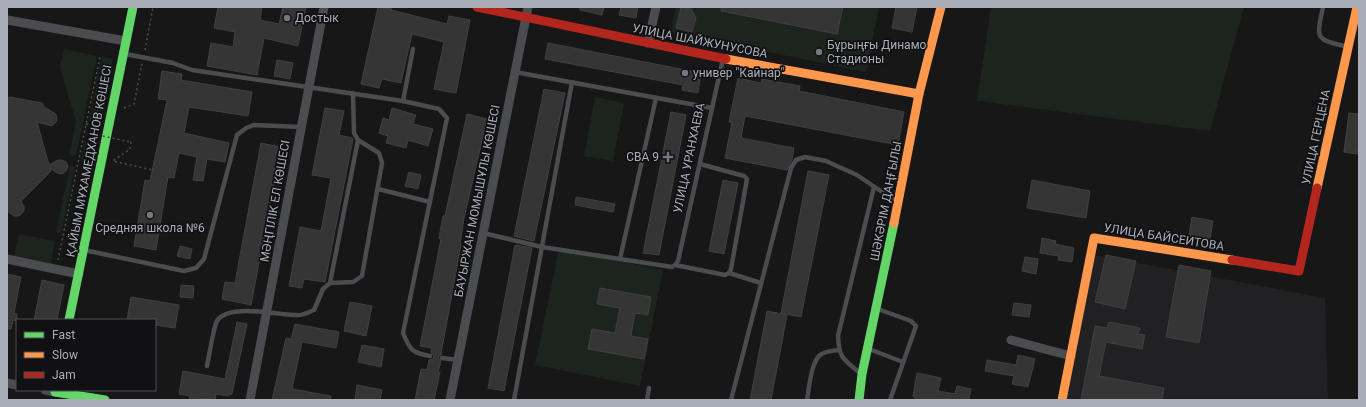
<svg xmlns="http://www.w3.org/2000/svg" width="1366" height="407" font-family="Roboto,sans-serif">
<style>
.built{fill:#212123}
.green{fill:#1d241e}
.building{fill:#353536;stroke:#3f4043}
.lines{fill:none;stroke-linecap:round;stroke-linejoin:round}
.path{stroke:#4d4e52;stroke-width:1.5;stroke-dasharray:2 3;stroke-linecap:butt}
.lane{stroke:#4b4c50;stroke-width:4.5}
.street{stroke:#4b4c50;stroke-width:9}
.fast{stroke:#63d668;stroke-width:9}
.slow{stroke:#ff974d;stroke-width:9}
.jam{stroke:#b3261e;stroke-width:9}
.path-bridge{stroke:#4d4e52;stroke-width:1.5;stroke-dasharray:2 3;stroke-linecap:butt}
.poi-dot{fill:#757880;stroke:#111113;stroke-width:1.5}
.labels{text-anchor:middle;dominant-baseline:central;stroke-width:3.5;stroke-linejoin:round;paint-order:stroke}
.poi-label{font-size:12px;fill:#a8adb8;stroke:#111113;text-anchor:start}
.street-label{font-size:12px;fill:#a8adb8;stroke:#111113}
</style>
<rect width="100%" height="100%" fill="#171717"/>
<path class="built" d="M1095 255 1325 298 1328 400H1065Z"/>
<g class="green">
<path d="M676 7H879L866 72 670 32Z"/>
<path d="M991 7H1244L1210 131 977 101Z"/>
<path d="M64 49 97 56 76 156 69 155 76 122 60 67Z"/>
<path d="M102 57 113 59 100 122 90 120Z"/>
<path d="M595 97 624 103 613 161 584 156Z"/>
<path d="M85 141 95 143 91 163 81 161Z"/>
<path d="M70 166 75 167 61 234 56 232Z"/>
<path d="M19 234 55 241 51 263 14 256Z"/>
<path d="M559 249 663 270 640 386 535 365Z"/>
</g>
<g class="building">
<path d="M218 7H262L260 20 279 24 283 7H306L298 46 264 38 257 75 207 66 211 43 233 47 235 32 214 28Z"/>
<path d="M378 7 392 9 391 10 447 24 449 16 470 20 456 93 434 89 444 42 412 34 401 83 382 79 379 88 361 84Z"/>
<path d="M580 7H604L602 15 580 10Z"/>
<path d="M621 7H638L636 18 619 15Z"/>
<path d="M681 7 691 9 696 18 692 32 676 28Z"/>
<path d="M721 7H843L837 34 721 11Z"/>
<path d="M896 7H917L912 32 892 28Z"/>
<path d="M548 43 701 73 698 93 682 90 683 85 545 59Z"/>
<path d="M277 60 293 63 290 79 274 76Z"/>
<path d="M162 71 182 74 181 80 252 92 248 116 189 107 184 133 229 143 225 162 207 159 203 181 193 180 197 157 179 153 174 178 168 177 156 250 134 246 145 180 150 181 167 100 158 99Z"/>
<path d="M738 78 761 83 762 79 800 86 799 91 904 112 898 145 745 116 741 138 794 148 792 160 787 170 725 158 732 122H729Z"/>
<path d="M544 89 565 93 534 241H533L514 236Z"/>
<path d="M10 97 42 103 44 107 56 114 57 121 52 126 37 122 49 165 58 160H62L66 162 68 166 66 171 62 174 57 173 50 168 51 171 21 201 24 207V211L19 216H14L7 211V98Z"/>
<path d="M325 108 344 111 339 135 352 138 353 139 325 282 304 279 302 288 289 286 300 227 321 231 331 178 312 175Z"/>
<path d="M392 108 416 115 413 124 433 129 428 146 408 140 406 148 386 143 388 136 379 133 383 118 389 120Z"/>
<path d="M671 112 686 115 659 255 643 253Z"/>
<path d="M1349 113 1359 114V143L1357 154 1344 152Z"/>
<path d="M467 114 487 119 464 218 460 244 461 245 441 354H442L438 357 441 361 438 372H440L434 400H415L421 369 427 370 429 360 433 359 434 356 431 352 432 348 420 346 441 239 439 238 443 216H445Z"/>
<path d="M261 143 281 147 251 305 222 299 225 282 235 283Z"/>
<path d="M808 171 829 175 801 317 781 313Z"/>
<path d="M409 172 421 175 418 189 405 186Z"/>
<path d="M723 180 738 183 724 254 709 251Z"/>
<path d="M1032 180 1090 191 1086 218 1027 208Z"/>
<path d="M576 197 615 204 613 212 575 205Z"/>
<path d="M1192 217 1213 221 1210 239 1189 235Z"/>
<path d="M1042 238 1056 241 1055 244 1074 248 1072 262 1058 260 1059 256 1040 253Z"/>
<path d="M515 245 532 248 504 391 488 388Z"/>
<path d="M180 246 192 249 190 259 177 256Z"/>
<path d="M1106 255 1136 261 1125 309 1095 302Z"/>
<path d="M1025 257 1038 259 1036 274 1022 271Z"/>
<path d="M1179 265 1211 271 1199 343 1166 337Z"/>
<path d="M7 274 21 277 14 313 17 314V321L13 320 11 329H7Z"/>
<path d="M42 280 64 285 57 320H34Z"/>
<path d="M181 285 194 286 193 298 180 297Z"/>
<path d="M600 288 651 297 648 315 635 313 631 336 648 339 644 359 588 349 592 329 615 333 620 308 597 304Z"/>
<path d="M131 297 179 305 175 328 155 325V320H127Z"/>
<path d="M350 302 372 306 366 336 344 331Z"/>
<path d="M1014 303 1031 305 1029 317 1012 315Z"/>
<path d="M767 311 787 315 771 400H750Z"/>
<path d="M237 322 247 324 232 394 227 396 216 394 215 400 201 398 200 400H189L190 396 179 394 183 371 225 379Z"/>
<path d="M1109 322 1140 328 1138 334 1145 335 1142 349 1106 342 1099 376 1164 388 1162 400H1081L1095 326 1107 328Z"/>
<path d="M295 324 339 332 336 348 302 342 292 389 331 396 330 400H272L286 338 291 339Z"/>
<path d="M362 345 384 349 381 367 358 362Z"/>
<path d="M1018 355 1035 359 1028 387 1012 384 1014 376 985 371 987 360 1016 365Z"/>
<path d="M917 373 941 378 938 391 955 394 957 386 971 389 969 400H916L913 396Z"/>
<path d="M357 385 382 390 380 400H355Z"/>
</g>
<g class="lines">
<g class="path">
<path d="M145 50 153 7"/>
<path d="M124 108 134 104 142 64"/>
<path d="M86 124 95 125 93 134"/>
<path d="M131 142 130 149 113 161 152 170"/>
<path d="M58 260 100 57"/>
</g>
<g class="lane">
<path d="M1323 7C1316 40 1315 39 1348 47"/>
<path d="M125 54 173 63 192 70 403 101 439 109 447 118 403 333C410 350 412 353 430 356"/>
<path d="M515 72 712 108"/>
<path d="M403 101 413 49"/>
<path d="M378 189 430 202"/>
<path d="M483 233 542 247 672 267 675 265 678 261 723 59"/>
<path d="M84 250 184 271 196 268 204 259 237 135 246 128 254 125 301 127"/>
<path d="M620 259 656 98"/>
<path d="M675 265 725 275 729 273 731 269 747 179 744 176 700 164"/>
<path d="M729 273 761 283"/>
<path d="M330 283 358 140"/>
<path d="M878 309 911 321 916 326 890 400"/>
<path d="M869 349 903 362"/>
<path d="M442 358 458 360"/>
<path d="M207 366C209 357 213 329 217 321 227 303 279 315 297 315 302 316 309 312 314 310L323 289 330 283 353 282 362 276 382 163 379 153 358 140 354 133 353 93"/>
<path d="M860 373C843 359 839 358 838 336L874 187"/>
<path d="M514 400 572 82"/>
<path d="M647 400 649 388"/>
<path d="M731 400 791 168 796 160 805 157 826 161 857 175 897 202"/>
<path d="M807 400C809 388 811 363 820 355 825 351 833 351 838 350"/>
</g>
<g class="street">
<path d="M7 20 126 41"/>
<path d="M648 43 656 7"/>
<path d="M7 259 79 274"/>
<path d="M1011 340 1071 356"/>
<path d="M7 383 17 385"/>
<path d="M45 390 55 392"/>
<path d="M250 400 324 7"/>
<path d="M450 400 528 7"/>
</g>
<g class="fast">
<path d="M69 320 133 7"/>
<path d="M55 392 105 400"/>
<path d="M859 400 862 374 894 223"/>
</g>
<g class="slow">
<path d="M726 59 919 94"/>
<path d="M1317 188 1357 7"/>
<path d="M894 223 919 94 941 7"/>
<path d="M1062 400 1094 238 1232 260"/>
</g>
<g class="jam">
<path d="M477 7 726 59"/>
<path d="M1232 260 1299 271 1317 188"/>
</g>
<path class="path-bridge" d="M93 134 131 142"/>
</g>
<g class="poi-dot">
<circle cx="287" cy="18" r="4"/>
<circle cx="819" cy="52" r="4"/>
<circle cx="685" cy="73" r="4"/>
<path d="M666 151h4v4h4v4h-4v4h-4v-4h-4v-4h4z"/>
<circle cx="150" cy="215" r="4"/>
</g>
<g class="labels">
<g class="poi-label">
<text x="295" y="18">Достык</text>
<text x="827" y="45">Бұрыңғы Динамо<tspan x="827" dy="14">Стадионы</tspan></text>
<text x="693" y="73">универ "Кайнар"</text>
<text x="659" y="157" text-anchor="end">СВА 9</text>
<text x="150" y="228" text-anchor="middle">Средняя школа №6</text>
</g>
<g class="street-label">
<text transform="translate(700 41) rotate(11)">УЛИЦА ШАЙЖУНУСОВА</text>
<text transform="translate(1316 137) rotate(-78)">УЛИЦА ГЕРЦЕНА</text>
<text transform="translate(689 158) rotate(-78)">УЛИЦА УРАНХАЕВА</text>
<text transform="translate(89 161) rotate(-79)">ҚАЙЫМ МҰХАМЕДХАНОВ КӨШЕСІ</text>
<text transform="translate(275 201) rotate(-80)">МӘҢГІЛІК ЕЛ КӨШЕСІ</text>
<text transform="translate(477 201) rotate(-79)">БАУЫРЖАН МОМЫШҰЛЫ КӨШЕСІ</text>
<text transform="translate(886 201) rotate(-79)">ШӘКӘРІМ ДАҢҒЫЛЫ</text>
<text transform="translate(1164 237) rotate(9)">УЛИЦА БАЙСЕИТОВА</text>
</g>
</g>
<rect width="1366" height="407" fill="none" stroke="#a8adb8" stroke-width="16"/>
<rect x="16" y="319" width="140" height="72" fill="#111113" stroke="#4d4f55"/>
<rect x="24" y="332" width="20" height="6" fill="#63d668" stroke="#4d4f55"/>
<text x="52" y="339" font-size="12" fill="#a8adb8">Fast</text>
<rect x="24" y="352" width="20" height="6" fill="#ff974d" stroke="#4d4f55"/>
<text x="52" y="359" font-size="12" fill="#a8adb8">Slow</text>
<rect x="24" y="372" width="20" height="6" fill="#b3261e" stroke="#4d4f55"/>
<text x="52" y="379" font-size="12" fill="#a8adb8">Jam</text>
</svg>
